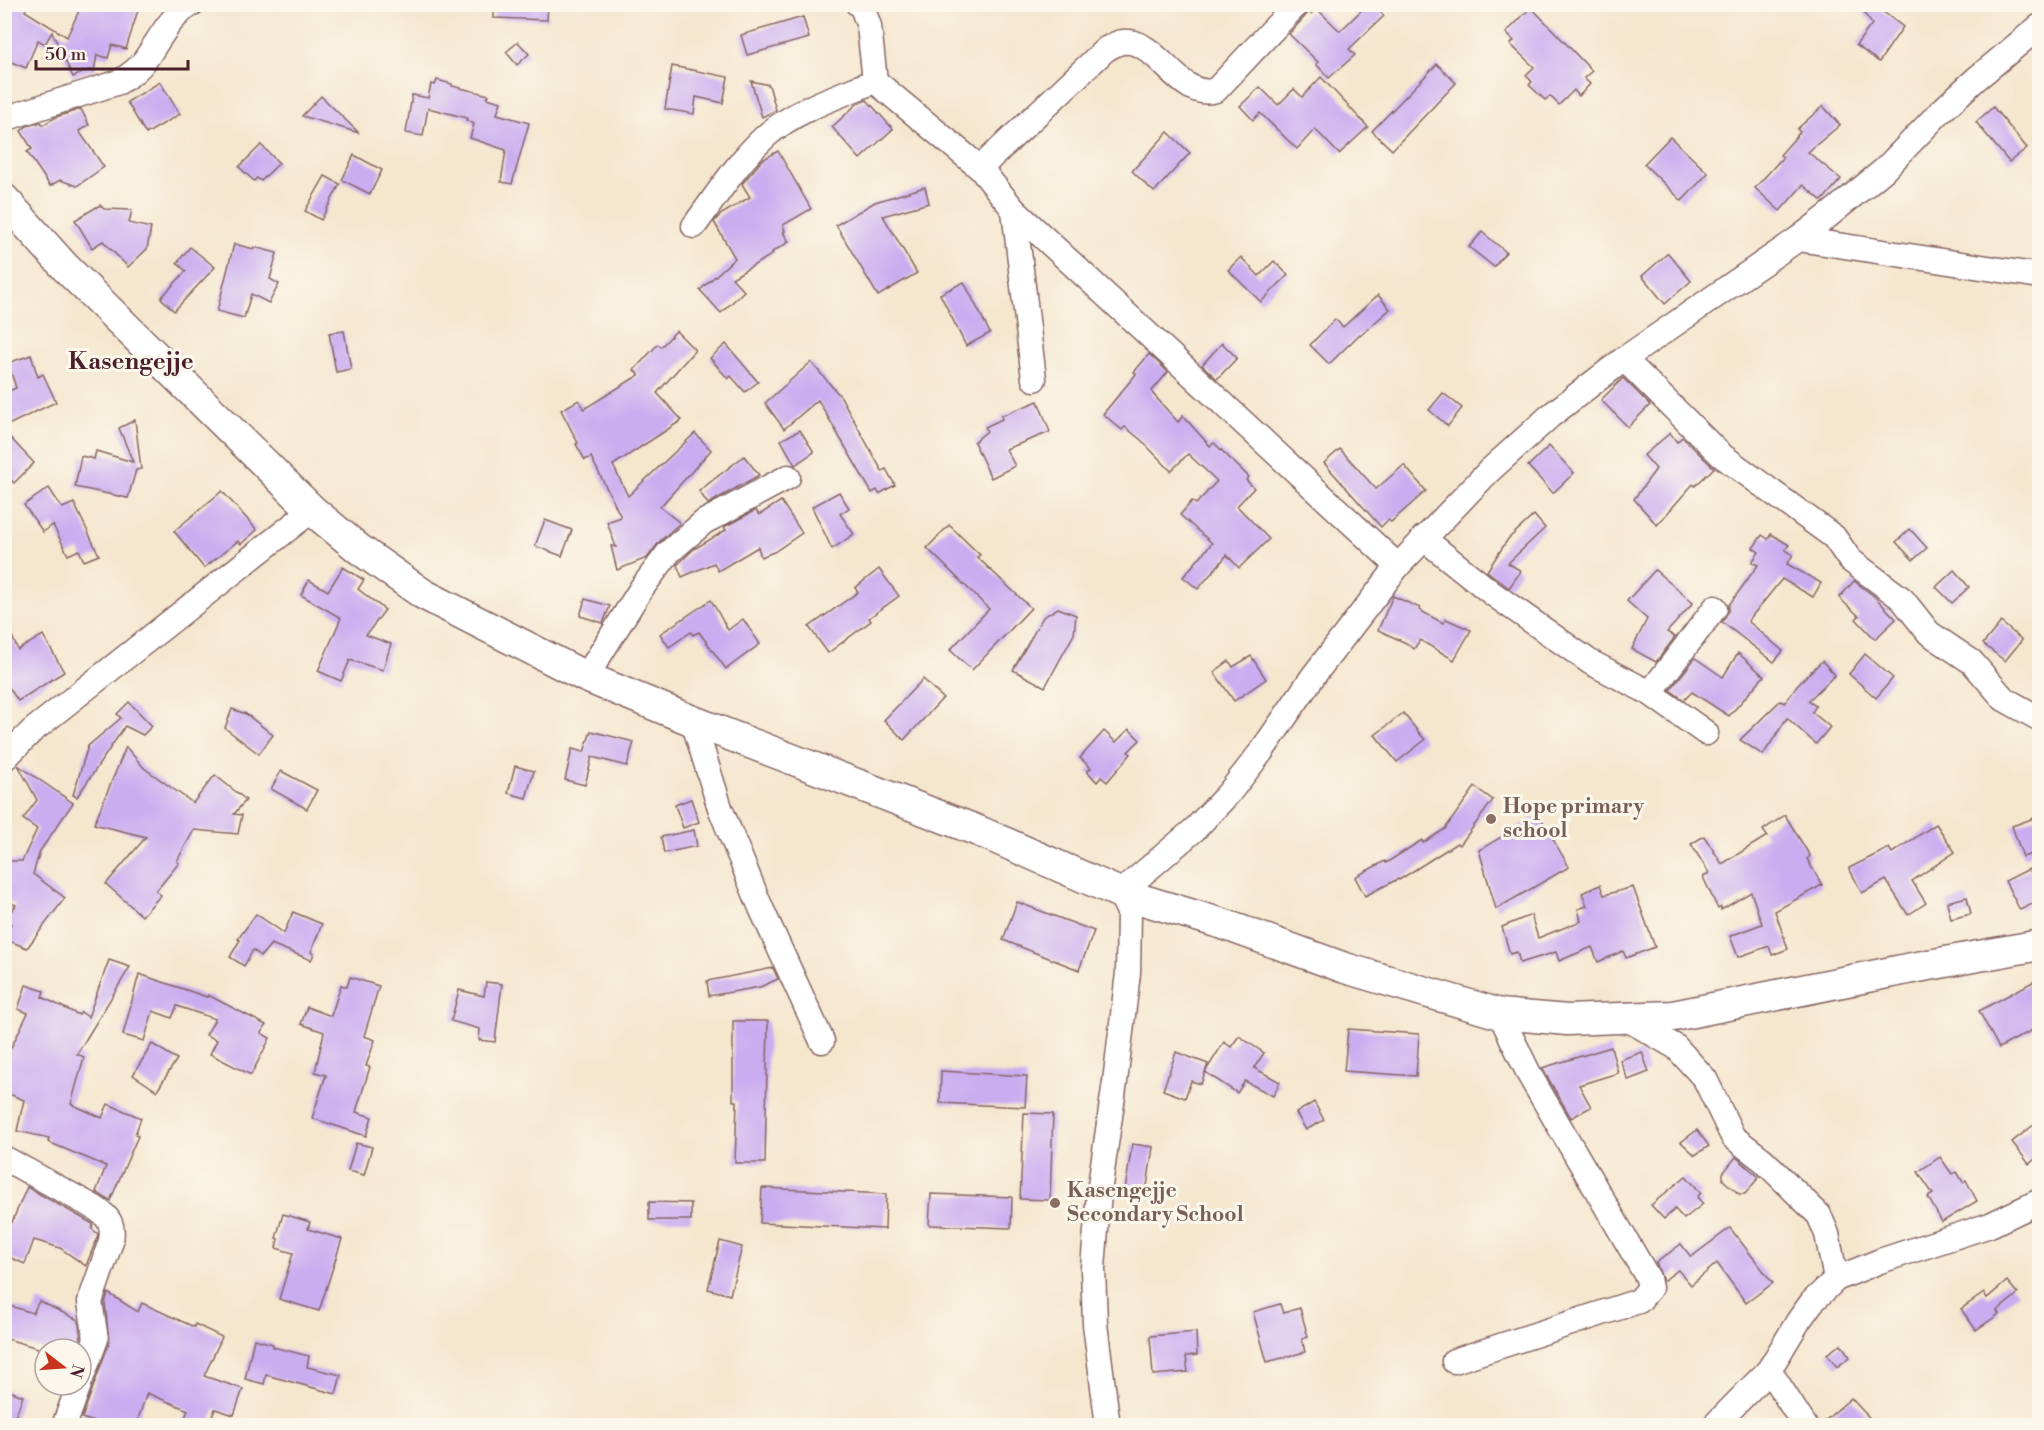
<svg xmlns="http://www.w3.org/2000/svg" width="2044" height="1430" font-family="'Libre Bodoni',serif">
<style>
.building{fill:#caacf0}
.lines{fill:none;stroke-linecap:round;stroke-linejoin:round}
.minor-casing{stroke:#866564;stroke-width:27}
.tertiary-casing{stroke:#866564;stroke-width:33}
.minor{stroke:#fff;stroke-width:24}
.tertiary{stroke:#fff;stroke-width:30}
.education-dot{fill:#8d6e63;stroke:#fbf7ec;stroke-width:2}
.labels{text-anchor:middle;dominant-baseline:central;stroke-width:6;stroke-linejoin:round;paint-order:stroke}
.education-label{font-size:21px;font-weight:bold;fill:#785e54;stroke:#fbf7ec;text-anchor:start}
.quarter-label{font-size:24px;font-weight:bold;fill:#4a1f2b;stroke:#fbf7ec}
</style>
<rect width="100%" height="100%" fill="#fbf7ec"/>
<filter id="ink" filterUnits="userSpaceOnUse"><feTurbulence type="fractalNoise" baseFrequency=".0167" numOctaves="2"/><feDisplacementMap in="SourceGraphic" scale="12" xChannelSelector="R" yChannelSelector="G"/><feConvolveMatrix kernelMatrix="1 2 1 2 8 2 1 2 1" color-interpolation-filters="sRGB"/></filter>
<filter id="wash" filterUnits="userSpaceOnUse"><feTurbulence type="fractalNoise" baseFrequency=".008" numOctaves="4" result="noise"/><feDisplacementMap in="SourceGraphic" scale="24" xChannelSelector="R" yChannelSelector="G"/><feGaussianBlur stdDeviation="1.35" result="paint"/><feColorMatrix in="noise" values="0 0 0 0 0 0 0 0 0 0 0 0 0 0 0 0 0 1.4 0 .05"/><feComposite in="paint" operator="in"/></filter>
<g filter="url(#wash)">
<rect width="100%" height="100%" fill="#f5e6ce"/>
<g id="blocks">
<g class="building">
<path d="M4 4H28L25 11 67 37 82 4H140L126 49 112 45 108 58 97 55 94 71 89 70 73 77 52 32 45 44 38 40 26 68 4 59Z"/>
<path d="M494 4H548L547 20 494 18Z"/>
<path d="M1368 4H1373L1384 16 1349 49 1355 55 1329 78 1316 64 1318 62 1289 34 1309 12 1311 14 1316 8 1340 31Z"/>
<path d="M1857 4H1873L1903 27 1879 62 1856 45 1872 24Z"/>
<path d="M1531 7 1592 71 1584 78 1590 84 1579 96 1574 90 1559 105 1550 96 1545 100 1529 85 1532 82 1526 75 1534 67 1510 44 1514 41 1506 33Z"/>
<path d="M803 17 809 38 747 55 741 35Z"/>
<path d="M518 42 529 54 517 65 506 52Z"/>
<path d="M1437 64 1456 83 1392 150 1372 131Z"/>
<path d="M672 66 728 77 723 103 696 97 694 114 665 109Z"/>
<path d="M1321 77 1368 127 1339 154 1315 129 1297 149 1260 113 1253 120 1240 106 1260 87 1278 105 1294 89 1302 97Z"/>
<path d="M437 80 452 84V86L489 95 487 98 501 102 497 114 529 123 512 184 501 182 506 150 470 138 474 124 466 120 467 118 428 108 423 136 406 133 412 95 428 98 431 84 435 85Z"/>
<path d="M751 81 769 85 776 110 762 117Z"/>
<path d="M160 82 180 114 146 134 127 102Z"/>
<path d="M321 96 359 133 302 116Z"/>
<path d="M867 100 893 129 860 159 832 127 857 104Z"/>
<path d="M1823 106 1840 125 1808 152 1841 179 1822 201 1803 185 1780 211 1755 188 1783 157 1780 155 1800 132 1797 129Z"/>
<path d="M1993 107 2027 148 2009 162 1976 122Z"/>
<path d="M81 109 89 125 79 131 104 167 77 186 60 180 50 186 27 152 32 149 21 131 27 126 41 122 43 125 56 117Z"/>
<path d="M1168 132 1190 153 1154 192 1132 171Z"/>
<path d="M1670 137 1708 173 1682 201 1644 164Z"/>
<path d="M261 145 279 163 261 181 257 178 254 181 239 167Z"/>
<path d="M778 151 811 209 783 225 785 231 783 232 789 242 772 252 773 254 732 278 744 291 721 313 700 290 735 258 714 222 720 215 750 197 742 184 762 160Z"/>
<path d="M354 155 382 170 370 194 342 180Z"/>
<path d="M325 176 340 184 321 220 305 211Z"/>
<path d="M925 187 929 203 883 216 917 273 878 296 836 225 875 202Z"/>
<path d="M100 205 104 209 132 210 129 223 151 228 147 249 128 267 103 241 92 248 75 220Z"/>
<path d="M1482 232 1506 252 1494 267 1469 247Z"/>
<path d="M234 244 254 249V247L277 253 270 279 279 284 269 303 251 294 244 318 217 311Z"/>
<path d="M190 247 215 267 174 311 161 298 186 271 177 263Z"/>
<path d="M1668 253 1691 281 1665 304 1642 276Z"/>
<path d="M1241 257 1259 276 1274 261 1288 275 1261 302 1228 270Z"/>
<path d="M964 282 990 333 966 346 940 294Z"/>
<path d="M1378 295 1390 309 1361 335 1360 334 1329 364 1310 345 1335 319 1343 327Z"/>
<path d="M344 331 351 369 336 372 329 333Z"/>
<path d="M676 331 695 350 657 393 682 420 613 465 628 496 695 433 711 450 660 507 680 523 660 541 647 558 617 570 611 546 616 547 607 522 621 517 591 457 585 460 576 444 578 443 561 410 579 400 584 409 639 375 634 370 658 344 661 347Z"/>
<path d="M1222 343 1237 358 1217 379 1202 365Z"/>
<path d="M726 344 758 382 745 392 731 376 728 379 710 358Z"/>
<path d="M1149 354 1168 372 1152 391 1153 394 1178 422 1183 416 1210 446 1214 443 1249 477 1246 480 1254 488 1237 506 1269 539 1239 568 1227 555 1198 589 1183 577 1212 543 1180 515 1192 501 1196 504 1217 481 1188 454 1171 471 1141 440 1125 427 1122 430 1103 414 1136 374 1134 372Z"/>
<path d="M31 355 38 377 43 374 56 402 4 427V393L16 388 8 363Z"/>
<path d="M811 362 841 397 882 471 886 469 895 485 879 494 877 490 872 493 818 400 784 429 765 403Z"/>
<path d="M1623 378 1650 405 1628 427 1601 400Z"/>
<path d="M1443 393 1462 408 1448 426 1429 410Z"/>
<path d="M1038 401 1050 432 1006 449 1015 466 991 478 974 442 987 431 985 427 1002 419 1001 416Z"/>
<path d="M135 420 141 469 136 470 128 498 75 487 81 456 94 459 96 451 133 462 119 428Z"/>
<path d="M800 430 814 452 795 465 781 440Z"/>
<path d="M4 431 34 463 14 483 4 473Z"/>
<path d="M1670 433 1677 442 1682 437 1714 468 1695 486 1693 484 1657 525 1634 499 1656 469 1644 455Z"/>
<path d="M1549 446 1574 473 1553 493 1528 466Z"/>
<path d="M1340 449 1376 489 1404 465 1426 491 1391 522 1388 520 1381 527 1324 463Z"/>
<path d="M744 456 759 475 708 504 699 491Z"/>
<path d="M49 488 62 508 74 503 99 555 84 561 79 550 68 555 53 525 43 532 24 505Z"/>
<path d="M222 491 257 530 241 544 238 541 204 568 174 531Z"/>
<path d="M839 492 849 508 840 514 854 534 832 549 812 507Z"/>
<path d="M781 501 802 533 774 552 761 557 758 547 718 571 714 563 682 577 677 565 694 549 726 530 724 527 756 510 759 515Z"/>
<path d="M1534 515 1545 528 1508 563 1521 571 1509 588 1487 571 1508 539Z"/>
<path d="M545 520 572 530 562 556 535 546Z"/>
<path d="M949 525 980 555 977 557 1031 608 972 670 950 650 989 609 927 548Z"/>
<path d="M1910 529 1927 548 1913 560 1896 542Z"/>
<path d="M1771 534 1789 545 1785 550 1793 555 1787 564 1821 583 1813 597 1782 579 1748 621 1783 651 1774 662 1722 622 1729 610V605L1758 565 1752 562 1759 552 1753 548 1762 535 1768 539Z"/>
<path d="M343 567 364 580 358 589 385 610 366 635 391 644 383 670 350 660 341 681 318 671 341 618 301 595 309 580 328 591Z"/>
<path d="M879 569 899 596 869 618 871 621 828 653 809 627 858 592 855 588Z"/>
<path d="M1655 570 1693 603 1667 632 1675 637 1656 662 1632 649 1647 619 1627 601Z"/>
<path d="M1954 570 1969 587 1952 603 1936 587Z"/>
<path d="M1854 581 1874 596 1896 619 1875 639 1856 619 1859 616 1839 598Z"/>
<path d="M1393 596 1420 608 1419 610 1443 623 1446 619 1471 630 1454 660 1420 640 1414 649 1406 643 1378 630Z"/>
<path d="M585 599 610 606 603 623 580 616Z"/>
<path d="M711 600 728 630 743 619 760 644 726 669 699 632 693 635 691 632 669 647 660 634Z"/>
<path d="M1058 608 1076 615 1074 634 1045 687 1013 670 1043 617Z"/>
<path d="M4 618 18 650 43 635 64 672 18 701 4 680Z"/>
<path d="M2001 622 2022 640 2005 661 1983 644Z"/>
<path d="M1738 653 1764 676 1729 716 1692 692 1684 700 1670 690 1695 658 1723 677Z"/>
<path d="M1865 654 1893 678 1876 698 1849 674Z"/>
<path d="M1251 656 1266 679 1234 701 1214 672 1229 661 1233 667Z"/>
<path d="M1822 661 1835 675 1808 701 1816 706 1812 712 1830 727 1816 744 1787 718 1763 755 1740 740 1780 701 1785 703 1797 685Z"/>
<path d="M923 679 943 698 904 740 884 720Z"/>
<path d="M129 702 152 726 143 735 125 726 77 797 73 795 88 746 121 718 117 714Z"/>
<path d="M232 709 246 714 273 735 259 754 225 728Z"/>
<path d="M1403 713 1425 740 1397 762 1375 735Z"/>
<path d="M1129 729 1140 740 1128 752 1131 754 1107 782 1101 777 1097 782 1087 771 1091 768 1080 758 1104 731 1116 742Z"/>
<path d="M591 731 634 742 627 766 592 757 585 785 565 780 572 749 584 752Z"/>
<path d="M126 747 144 768 193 803 215 775 246 800 234 814 242 815 238 834 194 830 177 861 179 863 156 891 161 895 142 916 106 884 146 837 94 824Z"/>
<path d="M18 765 73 803 40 851 33 874 65 898 27 948 4 939 11 924 5 919 16 905 4 900V874L8 876 7 861H22L37 829 23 819 37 800Z"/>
<path d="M515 766 534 771 526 798 508 793Z"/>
<path d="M281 771 317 790 307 809 271 789Z"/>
<path d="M1475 787 1493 800 1460 845 1457 843 1399 880 1398 879 1365 896 1355 877 1385 861 1386 863 1422 840 1423 843 1445 829Z"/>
<path d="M691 799 699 822 683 828 675 805Z"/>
<path d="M1539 815 1569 867 1496 909 1479 850Z"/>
<path d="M1785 815 1810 856 1807 859 1822 885 1775 911 1788 949 1772 955 1769 946 1738 957 1730 936 1762 924 1751 892 1721 910V907L1718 909 1703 877 1709 873 1691 844 1704 836 1722 864 1767 836 1763 830Z"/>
<path d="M2040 816V851L2023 857 2012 826Z"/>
<path d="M1936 824 1955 852 1912 881 1926 903 1908 915 1886 880 1862 893 1849 868 1889 848 1892 853Z"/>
<path d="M694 830 697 846 664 853 661 837Z"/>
<path d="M2029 869 2040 889V900L2020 910 2005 881Z"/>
<path d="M1600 885 1604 895 1633 887 1655 947 1626 958 1623 951 1598 962 1592 947 1559 961 1556 952 1520 963 1517 952 1510 954 1502 927 1531 915 1538 938 1581 921 1578 909 1587 906 1582 893Z"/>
<path d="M1967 897 1971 914 1951 919 1947 902Z"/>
<path d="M1017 902 1094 931 1079 970 1003 940Z"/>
<path d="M293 912 322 924 311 952 314 954 311 960 271 944 261 956 253 950 244 966 230 957 240 940 238 939 256 914 284 933Z"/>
<path d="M109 960 130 967 77 1054 84 1057 71 1104 102 1118 108 1104 141 1118 135 1135 138 1136 110 1201 96 1192 106 1166 48 1142 49 1138 17 1131 24 1100 4 1092V1062L28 1013 18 1009 26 985 44 991 42 997 79 1015 81 1012 88 1017Z"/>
<path d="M773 968 778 979 760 987 709 996 707 981Z"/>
<path d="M139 974 207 997 208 995 266 1025 261 1033 270 1038 251 1075 210 1054 217 1040 206 1035 215 1019 177 1006 172 1018 153 1011 144 1041 123 1035Z"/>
<path d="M350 977 379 986 364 1036 375 1040 366 1066 370 1067 356 1112 372 1117 366 1136 312 1118 326 1075 315 1072 324 1032 301 1024 307 1007 331 1016 341 985 347 987Z"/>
<path d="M2040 978V1026L1999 1048 1979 1011Z"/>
<path d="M486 982 502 984 495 1042 479 1040 480 1029 451 1021 459 990 484 996Z"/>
<path d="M733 1021H768L765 1163H735L737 1101H733Z"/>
<path d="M1348 1029 1419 1034 1416 1076 1344 1071Z"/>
<path d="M1239 1036 1264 1053 1254 1068 1280 1082 1273 1096 1245 1081 1237 1093 1205 1072 1224 1042 1231 1047Z"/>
<path d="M152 1044 177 1059 157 1091 133 1075Z"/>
<path d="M1611 1047 1618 1073 1579 1085 1591 1107 1571 1118 1542 1068Z"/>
<path d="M1176 1052 1208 1064 1201 1084 1191 1081 1185 1098 1163 1090Z"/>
<path d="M1642 1052 1649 1072 1628 1080 1620 1060Z"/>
<path d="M941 1071 1027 1076 1025 1107 940 1103Z"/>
<path d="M1314 1102 1324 1120 1306 1130 1296 1113Z"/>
<path d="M1024 1113 1053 1114 1050 1200 1020 1199Z"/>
<path d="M2040 1120V1155L2029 1164 2012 1142Z"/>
<path d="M1697 1130 1709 1146 1695 1155 1681 1142Z"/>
<path d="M356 1143 372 1147 364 1175 348 1171Z"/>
<path d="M1132 1144 1153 1147 1146 1193 1125 1190Z"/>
<path d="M1736 1157 1759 1177 1745 1194H1739L1723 1180V1173Z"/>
<path d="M1940 1157 1952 1174 1957 1172 1963 1182 1966 1180 1977 1201 1942 1222 1928 1197 1933 1194 1918 1172Z"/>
<path d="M1686 1176 1701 1193 1697 1197 1703 1204 1684 1219 1675 1209 1664 1219 1651 1205Z"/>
<path d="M27 1187 93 1224 92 1229 98 1234 97 1238 86 1266 60 1248 34 1240 25 1264 4 1255V1219L12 1222Z"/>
<path d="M762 1188 886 1194 885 1229 760 1223Z"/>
<path d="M931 1194 1012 1197 1011 1228 929 1225Z"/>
<path d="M649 1202 691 1203V1220H649Z"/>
<path d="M283 1214 310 1222 308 1229 342 1239 319 1311 279 1299 293 1253 276 1248 278 1239 276 1238Z"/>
<path d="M1730 1228 1773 1283 1746 1303 1717 1263 1691 1285 1678 1270 1663 1281 1656 1263 1681 1244 1691 1257Z"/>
<path d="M720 1241 742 1247 730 1295 708 1289Z"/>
<path d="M2007 1281 2018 1294 1997 1311 1999 1314 1976 1330 1961 1309 1984 1293 1987 1298Z"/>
<path d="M108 1293 138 1312 142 1303 194 1327 195 1324 222 1337 204 1376 243 1389 234 1415 215 1409 209 1425H182L188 1410 147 1393 136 1425H103L82 1418 109 1343 105 1303Z"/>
<path d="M39 1301 78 1320 81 1338 77 1349H41L4 1338V1304L33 1313Z"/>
<path d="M1280 1304 1283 1313 1300 1308 1308 1337 1302 1339 1305 1352 1267 1362 1253 1312Z"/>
<path d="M1196 1332 1197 1355 1186 1356 1188 1372 1153 1375 1150 1336Z"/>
<path d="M254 1339 273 1344V1347L309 1356 307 1367 341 1375 336 1394 266 1375 264 1384 245 1379Z"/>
<path d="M1841 1344 1850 1357 1837 1367 1827 1354Z"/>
<path d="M4 1389 23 1396 12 1425H4Z"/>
<path d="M1851 1398 1876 1425H1820Z"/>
</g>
</g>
</g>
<g filter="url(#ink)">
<use href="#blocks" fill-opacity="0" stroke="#866564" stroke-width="1.5"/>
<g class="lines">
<g class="minor-casing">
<g id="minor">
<path d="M858 4 862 7 869 26 875 81 980 168 1014 210 1398 566"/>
<path d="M4 119 119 82C129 76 138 70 145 60 158 42 171 14 192 4"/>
<path d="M980 168 1106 49C1111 47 1117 42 1123 42 1158 38 1179 102 1216 90L1297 4"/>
<path d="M1014 210 1034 379"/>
<path d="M694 226C717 195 738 161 767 135 797 109 839 96 875 81"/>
<path d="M1798 239 2040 276"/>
<path d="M1624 359 1721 455 1834 537 1850 560 1902 599 1929 633 1972 662 2004 699 2040 719"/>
<path d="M1423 538 1493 594 1590 662 1650 693 1706 733"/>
<path d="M586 677 641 589 669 552 704 522 788 477"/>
<path d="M1650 693 1715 608"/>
<path d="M693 721 720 808 761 908 822 1041"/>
<path d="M4 759 32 731 312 510"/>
<path d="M1624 1017 1676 1047 1705 1079 1733 1137 1763 1160 1819 1215 1827 1234 1836 1279"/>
<path d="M4 1158 95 1208C109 1217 114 1224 111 1241L90 1302 96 1339 81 1379"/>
<path d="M1454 1361 1639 1301 1650 1288 1648 1278 1530 1076 1500 1014"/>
<path d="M1769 1370 1805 1426"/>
<path d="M64 1426 79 1385"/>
<path d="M1108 1426 1095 1324 1093 1268 1099 1192 1115 1082 1128 973 1129 912 1120 893 1195 829 1229 793 1261 752 1314 675 1398 566 1489 471 1550 416 1624 359 1798 239 1828 216 1884 170 1939 113 1976 79 2040 26"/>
<path d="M1714 1426 1769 1370 1799 1320 1812 1302 1836 1279 1880 1261 1990 1225 2040 1201"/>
</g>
</g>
<g class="tertiary-casing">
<path id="tertiary" d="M4 199 65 267 312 510 359 549 423 594 586 677 693 721 981 832 1120 893 1223 924 1345 968 1500 1014 1567 1020 1673 1016 1912 968 2040 945"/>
</g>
<use href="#minor" class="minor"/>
<use href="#tertiary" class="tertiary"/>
</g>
</g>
<g class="education-dot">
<circle cx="1491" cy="819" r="6"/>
<circle cx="1055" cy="1203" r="6"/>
</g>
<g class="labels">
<g class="education-label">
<text x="1503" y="807">Hope primary<tspan x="1503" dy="24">school</tspan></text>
<text x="1067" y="1191">Kasengejje<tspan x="1067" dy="24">Secondary School</tspan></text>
</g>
<g class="quarter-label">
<text x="131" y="362">Kasengejje</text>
</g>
</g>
<rect width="2044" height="1430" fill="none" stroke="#fbf7ec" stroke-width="24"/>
<g transform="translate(63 1367) rotate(107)"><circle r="28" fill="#fbf7ec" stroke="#b4a19f" stroke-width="1.5"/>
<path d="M0-4.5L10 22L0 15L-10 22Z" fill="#c8321e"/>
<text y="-9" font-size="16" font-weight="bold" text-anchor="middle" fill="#4a1f2b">N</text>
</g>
<path d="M36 60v9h152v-9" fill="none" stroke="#4a1f2b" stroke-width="3"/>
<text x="45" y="60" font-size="18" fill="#4a1f2b" stroke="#fbf7ec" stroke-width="4.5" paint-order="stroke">50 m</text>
</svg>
